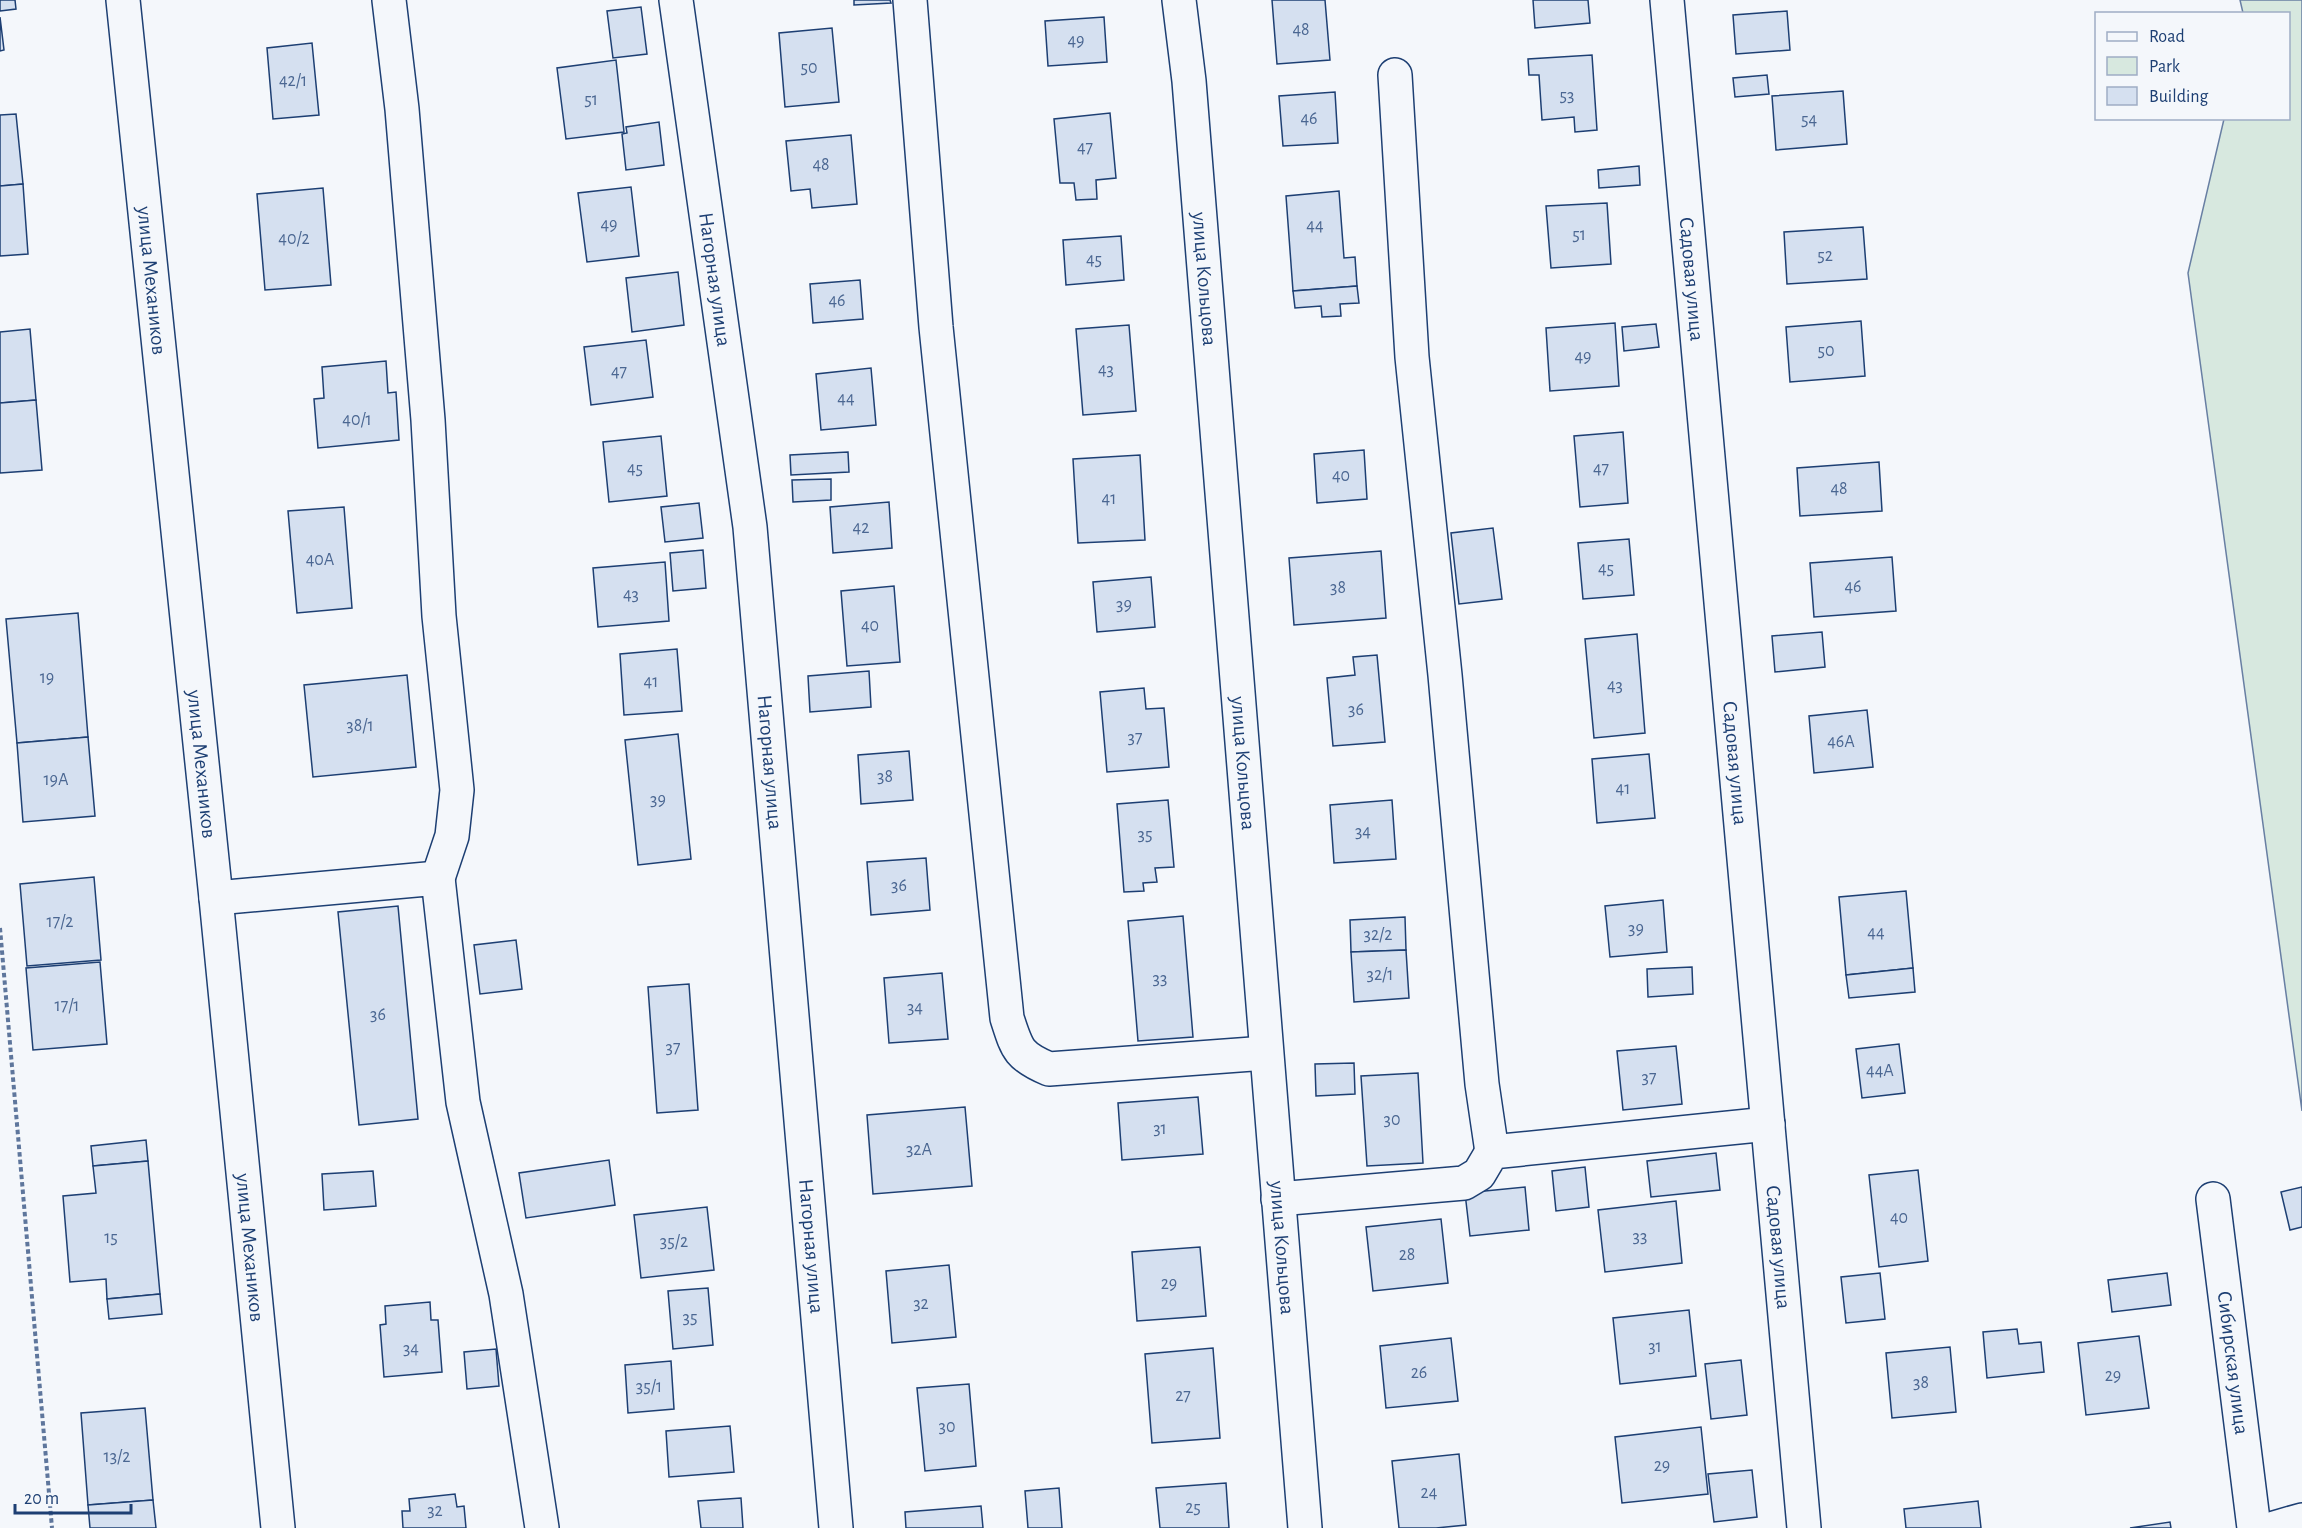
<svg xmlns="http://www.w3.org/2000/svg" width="2302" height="1528" font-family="'Alegreya Sans',sans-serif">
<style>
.green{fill:#d7e8df;stroke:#687fa3;stroke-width:1.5}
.building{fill:#d5e0f0;stroke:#1d3f73;stroke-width:1.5}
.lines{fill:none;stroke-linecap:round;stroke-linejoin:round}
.minor-casing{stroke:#1d3f73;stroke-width:36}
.path{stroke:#5e769c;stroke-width:4;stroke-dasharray:4.5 3;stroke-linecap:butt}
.minor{stroke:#f4f7fb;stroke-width:33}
.labels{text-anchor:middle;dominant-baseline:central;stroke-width:4.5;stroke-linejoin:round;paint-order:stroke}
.number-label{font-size:18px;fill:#4b6792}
.street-label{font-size:21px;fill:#1d3f73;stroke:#f4f7fb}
</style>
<rect width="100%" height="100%" fill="#f4f7fb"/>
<path class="green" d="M2240 0H2302V1111L2188 273 2224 119 2288 118V14L2243 13Z"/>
<g class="building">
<path d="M0 0H15L16 9 0 11Z"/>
<path d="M854 0H890L891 3 854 5Z"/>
<path d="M1272 0H1325L1330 60 1277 64Z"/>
<path d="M1533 0H1588L1590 23 1535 28Z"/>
<path d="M641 7 647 54 613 58 607 11Z"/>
<path d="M1787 11 1790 50 1736 54 1733 15Z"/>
<path d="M0 17 4 50 0 51Z"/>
<path d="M1104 17 1107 62 1048 66 1045 21Z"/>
<path d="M832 28 839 102 785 107 779 33Z"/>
<path d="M312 43 319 115 273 119 267 48Z"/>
<path d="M1592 55 1597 130 1575 132 1574 117 1542 120 1539 75H1529L1528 59Z"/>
<path d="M616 60 624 132 566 139 557 68Z"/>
<path d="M1767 75 1769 94 1735 97 1733 78Z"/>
<path d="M1843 91 1847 144 1776 150 1772 96Z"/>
<path d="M1335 92 1338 143 1283 146 1279 96Z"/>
<path d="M1110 113 1116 178 1096 180 1097 199 1076 200 1074 183H1060L1054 119Z"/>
<path d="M16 114 23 184 0 186V115Z"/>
<path d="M659 122 664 165 626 170 622 134 627 133 626 127Z"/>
<path d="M851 135 857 204 812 208 810 189 791 191 786 141Z"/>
<path d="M1639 166 1640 185 1599 188 1598 170Z"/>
<path d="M23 184 28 254 0 256V186Z"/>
<path d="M631 187 639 256 587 262 578 193Z"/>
<path d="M323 188 331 285 265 290 257 194Z"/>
<path d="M1339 191 1344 258 1355 257 1357 286 1293 291 1286 196Z"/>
<path d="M1607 203 1611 264 1551 268 1546 206Z"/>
<path d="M1863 227 1867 279 1787 284 1784 232Z"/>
<path d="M1121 236 1124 280 1066 285 1063 240Z"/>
<path d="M678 272 684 325 632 332 626 278Z"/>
<path d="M860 280 863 319 813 323 810 284Z"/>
<path d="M1357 286 1359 303 1340 304 1341 316 1322 317 1321 306 1295 308 1293 291Z"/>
<path d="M1861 321 1865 376 1790 382 1786 327Z"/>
<path d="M1615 323 1619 386 1550 391 1546 328Z"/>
<path d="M1656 324 1659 347 1624 351 1622 327Z"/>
<path d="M1129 325 1136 411 1083 415 1076 329Z"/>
<path d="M30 329 36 400 0 403V332Z"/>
<path d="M646 340 653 397 591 405 584 347Z"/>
<path d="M386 361 388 393 396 392 399 440 318 448 314 399 324 398 322 367Z"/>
<path d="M871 368 876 425 821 430 816 374Z"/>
<path d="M36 400 42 470 0 473V403Z"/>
<path d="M1623 432 1628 503 1580 507 1574 436Z"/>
<path d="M661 436 667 496 609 502 603 442Z"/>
<path d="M1364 450 1367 499 1317 503 1314 454Z"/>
<path d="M848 452 849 472 791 475 790 455Z"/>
<path d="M1140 455 1145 540 1078 543 1073 459Z"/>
<path d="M1879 462 1882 511 1800 516 1797 468Z"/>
<path d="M831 479V500L793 502 792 480Z"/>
<path d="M889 502 892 548 833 553 830 507Z"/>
<path d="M699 503 703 538 665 542 661 507Z"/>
<path d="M344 507 352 608 297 613 288 511Z"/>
<path d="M1493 528 1502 599 1459 604 1451 533Z"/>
<path d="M1629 539 1634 595 1583 599 1578 543Z"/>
<path d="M703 550 706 588 673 591 670 553Z"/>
<path d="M1381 551 1386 618 1294 625 1289 558Z"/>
<path d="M1892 557 1896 611 1814 617 1810 563Z"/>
<path d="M665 562 669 621 598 627 593 568Z"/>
<path d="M1151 577 1155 627 1097 632 1093 582Z"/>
<path d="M894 586 900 662 847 666 841 591Z"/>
<path d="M78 613 88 737 17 743 6 619Z"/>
<path d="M1822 632 1825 667 1775 672 1772 636Z"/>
<path d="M1637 634 1645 733 1594 738 1585 639Z"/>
<path d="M677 649 682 711 624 715 620 654Z"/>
<path d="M1377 655 1385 742 1333 746 1327 678 1355 675 1353 657Z"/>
<path d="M869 671 871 707 810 712 808 676Z"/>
<path d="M407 675 416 767 313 777 304 685Z"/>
<path d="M1144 688 1146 709 1164 708 1169 767 1107 772 1100 692Z"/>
<path d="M1867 710 1873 767 1814 773 1809 716Z"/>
<path d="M678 734 691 859 638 865 625 740Z"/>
<path d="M88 737 95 816 23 822 17 743Z"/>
<path d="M909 751 913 800 861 804 858 755Z"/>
<path d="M1649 754 1655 818 1597 823 1592 759Z"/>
<path d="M1168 800 1174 867 1155 868 1157 882 1143 883 1144 891 1124 892 1117 804Z"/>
<path d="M1392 800 1396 859 1334 863 1330 805Z"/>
<path d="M926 858 930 910 871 915 867 862Z"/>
<path d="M94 877 101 960 27 966 20 884Z"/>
<path d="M1906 891 1913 968 1846 975 1839 897Z"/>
<path d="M1663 900 1667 952 1610 957 1605 906Z"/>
<path d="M398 906 418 1119 359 1125 338 912Z"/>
<path d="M1183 916 1193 1037 1138 1041 1128 921Z"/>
<path d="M1405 917 1406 950 1351 952 1350 920Z"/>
<path d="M516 940 522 989 480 994 474 945Z"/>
<path d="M1406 950 1409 998 1354 1002 1351 952Z"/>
<path d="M100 962 107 1044 33 1050 26 968Z"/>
<path d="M1692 967 1693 994 1648 997 1647 969Z"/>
<path d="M1913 968 1915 992 1849 998 1846 975Z"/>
<path d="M942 973 948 1039 889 1043 884 978Z"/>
<path d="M689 984 698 1110 657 1113 648 987Z"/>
<path d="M1899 1044 1905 1093 1862 1098 1856 1049Z"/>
<path d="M1676 1046 1682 1104 1623 1110 1617 1051Z"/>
<path d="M1354 1063 1355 1094 1316 1096 1315 1064Z"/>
<path d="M1418 1073 1423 1163 1367 1166 1361 1076Z"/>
<path d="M1198 1097 1203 1154 1122 1160 1118 1103Z"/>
<path d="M965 1107 972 1186 873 1194 867 1115Z"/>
<path d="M146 1140 148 1161 93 1166 91 1146Z"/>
<path d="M1716 1153 1720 1190 1651 1197 1647 1161Z"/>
<path d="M609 1160 615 1205 526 1218 519 1173Z"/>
<path d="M148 1161 160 1294 107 1299 106 1279 70 1282 63 1196 96 1193 93 1166Z"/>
<path d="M1585 1167 1589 1207 1556 1211 1552 1171Z"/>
<path d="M1918 1170 1928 1261 1879 1267 1869 1175Z"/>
<path d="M373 1171 376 1206 324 1210 322 1174Z"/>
<path d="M1525 1187 1529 1230 1470 1236 1465 1193Z"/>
<path d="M2302 1187V1227L2290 1230 2281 1192Z"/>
<path d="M1676 1201 1682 1263 1605 1272 1598 1210Z"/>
<path d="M707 1207 714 1270 641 1278 634 1215Z"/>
<path d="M1441 1219 1448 1283 1373 1291 1366 1227Z"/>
<path d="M1200 1247 1206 1316 1137 1321 1132 1252Z"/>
<path d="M949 1265 956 1337 892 1343 886 1271Z"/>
<path d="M1880 1273 1885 1319 1846 1323 1841 1277Z"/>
<path d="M2167 1273 2171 1305 2112 1312 2108 1280Z"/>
<path d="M708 1288 713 1345 673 1349 668 1291Z"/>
<path d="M160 1294 162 1314 109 1319 107 1299Z"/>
<path d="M430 1302 431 1320H438L442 1372 384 1377 380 1325 386 1324 385 1306Z"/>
<path d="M1689 1310 1696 1376 1620 1384 1613 1318Z"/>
<path d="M2017 1329 2019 1344 2041 1342 2044 1372 1987 1378 1983 1332Z"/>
<path d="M2139 1336 2149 1408 2086 1415 2078 1343Z"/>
<path d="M1451 1338 1458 1401 1386 1408 1380 1346Z"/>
<path d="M1950 1347 1956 1412 1892 1418 1886 1353Z"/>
<path d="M1213 1348 1220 1438 1152 1443 1145 1354Z"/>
<path d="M496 1349 499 1386 467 1389 464 1352Z"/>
<path d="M1741 1360 1747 1415 1711 1419 1705 1364Z"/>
<path d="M671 1361 674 1409 628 1413 625 1365Z"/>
<path d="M969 1384 976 1466 925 1471 917 1388Z"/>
<path d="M145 1408 153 1500 88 1505 81 1413Z"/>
<path d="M730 1426 734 1472 669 1477 666 1431Z"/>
<path d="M1701 1427 1708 1494 1622 1503 1615 1437Z"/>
<path d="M1459 1454 1466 1525 1436 1528H1399L1392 1461Z"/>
<path d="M1752 1470 1757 1517 1714 1522 1708 1474Z"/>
<path d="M1226 1483 1229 1528H1160L1156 1488Z"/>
<path d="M1059 1488 1062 1528H1028L1025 1491Z"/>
<path d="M455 1494 457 1507 464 1506 466 1528H403L402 1511H410L409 1499Z"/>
<path d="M741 1498 743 1528H701L698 1501Z"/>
<path d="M153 1500 156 1528H90L88 1505Z"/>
<path d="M1978 1501 1981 1528H1906L1904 1509Z"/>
<path d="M981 1506 983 1528H906L905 1512Z"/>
<path d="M2170 1522 2171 1528H2130Z"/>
</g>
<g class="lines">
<g class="minor-casing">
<g id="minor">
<path id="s1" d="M123 0 216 898 278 1528"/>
<path d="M389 0 402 109 428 420 439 616 457 790 452 836 438 878"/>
<path id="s2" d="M676 0 750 527 836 1528"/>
<path d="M910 0 936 327 1007 1018C1017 1049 1018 1056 1049 1069L1266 1053"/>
<path id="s3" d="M1179 0 1189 81 1305 1528"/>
<path id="s4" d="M1667 0 1804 1528"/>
<path d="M1395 75 1412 357 1445 675 1482 1084 1492 1152"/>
<path d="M216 898 438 878 463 1102 506 1294 542 1528"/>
<path d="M1278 1199 1464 1183 1479 1174 1492 1152 1768 1124"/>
<path id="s5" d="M2213 1199 2254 1528"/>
<path d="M2274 1528 2302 1520"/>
</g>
</g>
<path class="path" d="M0 928 52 1528"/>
<use href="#minor" class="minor"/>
</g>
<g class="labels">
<g class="number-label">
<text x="1301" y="30">48</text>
<text x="1076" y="41">49</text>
<text x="809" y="68">50</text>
<text x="293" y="81">42/1</text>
<text x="1567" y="96">53</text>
<text x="591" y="100">51</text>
<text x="1309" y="119">46</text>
<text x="1809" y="120">54</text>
<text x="1085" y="148">47</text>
<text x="821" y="165">48</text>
<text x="609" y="225">49</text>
<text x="1315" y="226">44</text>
<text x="1579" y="235">51</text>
<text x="294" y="239">40/2</text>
<text x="1825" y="256">52</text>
<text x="1094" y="260">45</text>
<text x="837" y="301">46</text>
<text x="1826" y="351">50</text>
<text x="1583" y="357">49</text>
<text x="1106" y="370">43</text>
<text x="619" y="372">47</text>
<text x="846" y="399">44</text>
<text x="357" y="420">40/1</text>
<text x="635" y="469">45</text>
<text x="1601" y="469">47</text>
<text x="1341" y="476">40</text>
<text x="1839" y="489">48</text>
<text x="1109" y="499">41</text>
<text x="861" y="528">42</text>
<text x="320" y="560">40А</text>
<text x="1606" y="569">45</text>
<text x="1853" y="587">46</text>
<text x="1338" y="588">38</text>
<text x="631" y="595">43</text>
<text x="1124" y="605">39</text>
<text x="870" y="626">40</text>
<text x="47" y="678">19</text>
<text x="651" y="682">41</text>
<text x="1615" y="686">43</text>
<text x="1356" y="710">36</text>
<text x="360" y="726">38/1</text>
<text x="1135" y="738">37</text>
<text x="1841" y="742">46А</text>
<text x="885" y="777">38</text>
<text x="56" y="780">19А</text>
<text x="1623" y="789">41</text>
<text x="658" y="800">39</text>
<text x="1363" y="832">34</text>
<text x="1145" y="835">35</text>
<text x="899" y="886">36</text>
<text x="60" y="922">17/2</text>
<text x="1636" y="929">39</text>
<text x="1876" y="933">44</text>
<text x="1378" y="935">32/2</text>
<text x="1380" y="975">32/1</text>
<text x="1160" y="979">33</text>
<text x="67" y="1006">17/1</text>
<text x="915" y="1008">34</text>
<text x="378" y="1015">36</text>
<text x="673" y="1048">37</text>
<text x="1880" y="1071">44А</text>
<text x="1649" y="1078">37</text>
<text x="1392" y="1120">30</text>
<text x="1160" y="1129">31</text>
<text x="919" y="1150">32А</text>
<text x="1899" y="1218">40</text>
<text x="1640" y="1237">33</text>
<text x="111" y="1238">15</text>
<text x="674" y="1242">35/2</text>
<text x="1407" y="1255">28</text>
<text x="1169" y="1284">29</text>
<text x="921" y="1304">32</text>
<text x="690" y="1318">35</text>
<text x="1655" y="1347">31</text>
<text x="411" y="1349">34</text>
<text x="1419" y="1373">26</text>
<text x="2113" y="1376">29</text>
<text x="1921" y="1383">38</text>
<text x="649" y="1387">35/1</text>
<text x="1183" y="1396">27</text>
<text x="947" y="1427">30</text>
<text x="117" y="1457">13/2</text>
<text x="1662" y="1466">29</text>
<text x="1429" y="1493">24</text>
<text x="1193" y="1508">25</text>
<text x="435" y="1511">32</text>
</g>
<g class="street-label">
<text stroke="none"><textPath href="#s3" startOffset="280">улица Кольцова</textPath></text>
<text stroke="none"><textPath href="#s1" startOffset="282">улица Механиков</textPath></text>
<text stroke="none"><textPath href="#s2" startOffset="282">Нагорная улица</textPath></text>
<text stroke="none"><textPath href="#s4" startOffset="280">Садовая улица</textPath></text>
<text stroke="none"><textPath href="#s2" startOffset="768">Нагорная улица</textPath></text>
<text stroke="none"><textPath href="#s1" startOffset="768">улица Механиков</textPath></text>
<text stroke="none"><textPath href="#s3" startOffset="766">улица Кольцова</textPath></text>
<text stroke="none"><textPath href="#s4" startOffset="766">Садовая улица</textPath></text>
<text stroke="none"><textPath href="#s1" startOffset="1254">улица Механиков</textPath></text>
<text stroke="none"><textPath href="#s2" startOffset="1254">Нагорная улица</textPath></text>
<text stroke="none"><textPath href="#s3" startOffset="1252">улица Кольцова</textPath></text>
<text stroke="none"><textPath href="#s4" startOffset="1252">Садовая улица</textPath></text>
<text stroke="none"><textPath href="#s5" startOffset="165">Сибирская улица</textPath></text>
</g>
</g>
<rect x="2095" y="12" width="195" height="108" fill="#f4f7fb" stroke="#9eadc5" stroke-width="1.5"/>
<rect x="2107" y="32" width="30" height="9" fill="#f4f7fb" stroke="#9eadc5" stroke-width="1.5"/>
<text x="2149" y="42" font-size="18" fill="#1d3f73">Road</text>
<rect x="2107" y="57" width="30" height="18" fill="#d7e8df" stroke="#9eadc5" stroke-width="1.5"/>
<text x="2149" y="72" font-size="18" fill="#1d3f73">Park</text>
<rect x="2107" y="87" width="30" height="18" fill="#d5e0f0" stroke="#9eadc5" stroke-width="1.5"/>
<text x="2149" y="102" font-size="18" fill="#1d3f73">Building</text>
<path d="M15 1504v9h116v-9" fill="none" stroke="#1d3f73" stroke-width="3"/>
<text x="24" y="1504" font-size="18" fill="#1d3f73" stroke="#f4f7fb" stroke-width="4.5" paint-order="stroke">20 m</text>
</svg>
